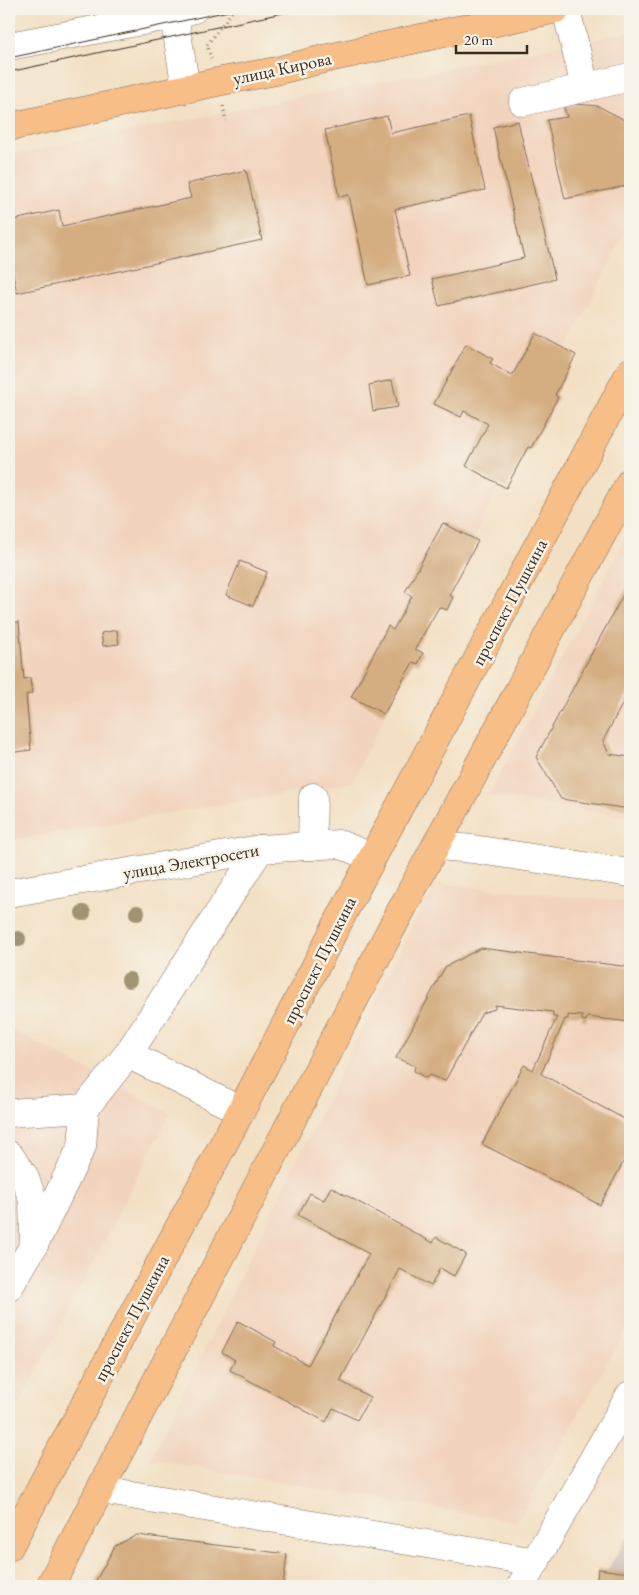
<svg xmlns="http://www.w3.org/2000/svg" width="639" height="1595" font-family="'EB Garamond',serif">
<style>
.built{fill:#f2d4be}
.industrial{fill:#cfc0ba}
.building{fill:#d4ad81}
.lines{fill:none;stroke-linecap:round;stroke-linejoin:round}
.minor-casing{stroke:#7b6a58;stroke-width:29}
.major-casing{stroke:#7b6a58;stroke-width:29}
.path{stroke:#7b6a58;stroke-width:3;stroke-dasharray:1 4;stroke-linecap:butt}
.minor{stroke:#fff;stroke-width:28}
.major{stroke:#f7be88;stroke-width:28}
.tram{stroke:#3b2a1e;stroke-width:1}
.tree{fill:#a19474}
.labels{text-anchor:middle;dominant-baseline:central;stroke-width:5;stroke-linejoin:round;paint-order:stroke}
.street-label{font-size:18px;fill:#3b2a1e;stroke:#f7f3e8}
</style>
<rect width="100%" height="100%" fill="#f7f3e8"/>
<filter id="ink" filterUnits="userSpaceOnUse"><feTurbulence type="fractalNoise" baseFrequency=".02" numOctaves="2"/><feDisplacementMap in="SourceGraphic" scale="10" xChannelSelector="R" yChannelSelector="G"/><feConvolveMatrix kernelMatrix="1 2 1 2 8 2 1 2 1" color-interpolation-filters="sRGB"/></filter>
<filter id="wash" filterUnits="userSpaceOnUse"><feTurbulence type="fractalNoise" baseFrequency=".0096" numOctaves="4" result="noise"/><feDisplacementMap in="SourceGraphic" scale="20" xChannelSelector="R" yChannelSelector="G"/><feGaussianBlur stdDeviation="1.12" result="paint"/><feColorMatrix in="noise" values="0 0 0 0 0 0 0 0 0 0 0 0 0 0 0 0 0 1.4 0 .05"/><feComposite in="paint" operator="in"/></filter>
<g filter="url(#wash)">
<rect width="100%" height="100%" fill="#f3e0c4"/>
<g class="built">
<path d="M630 32V222L352 782 9 841V155Z"/>
<path d="M630 530V817L489 795Z"/>
<path d="M433 883 630 902V1324L517 1522 150 1460Z"/>
<path d="M9 1028 170 1113 9 1425Z"/>
</g>
<path class="industrial" d="M630 1534V1586H597Z"/>
<g id="blocks">
<g class="building">
<path d="M575 104 598 106 621 118 630 125V185L565 199 547 120 567 117 564 107Z"/>
<path d="M387 116 391 133 469 116 485 190 395 209 410 276 368 285 349 195 339 197 325 130Z"/>
<path d="M518 121 555 279 439 306 432 279 524 258 493 127Z"/>
<path d="M246 170 262 240 17 293 9 255V221L59 210 62 226 191 198 187 184Z"/>
<path d="M535 333 576 355 555 395 558 397 531 448 528 447 506 488 466 466 488 424 464 411 461 417 434 404 466 344 493 359 490 363 512 376Z"/>
<path d="M392 380 398 407 373 411 369 385Z"/>
<path d="M443 523 478 541 449 595 453 597 447 610 439 607 415 649 423 653 418 664 413 662 384 714 351 697 388 626 393 630 412 596 405 592Z"/>
<path d="M240 561 267 572 253 606 226 595Z"/>
<path d="M630 582V689L603 741 609 754 630 757V809L561 799 536 757Z"/>
<path d="M19 622 24 679 30 678 32 693 26 695 31 750 9 753V623Z"/>
<path d="M117 630 119 644 103 646 101 633Z"/>
<path d="M481 948 630 967V1022L587 1017 586 1021 582 1020V1016L568 1015V1019H565L541 1074 630 1122V1150L600 1205 482 1144 524 1065 533 1070 557 1017H553V1012L495 1005V1009L482 1013 445 1081 429 1075 426 1078 414 1071 415 1066 396 1058 445 967Z"/>
<path d="M331 1187 433 1243 436 1237 466 1254 454 1276 440 1268 431 1286 400 1269 340 1381 370 1397 357 1420 333 1408 326 1422 230 1370 235 1360 222 1352 238 1321 276 1342 274 1346 308 1365 369 1254 298 1215 310 1193 324 1200Z"/>
<path d="M137 1535 287 1554 283 1586H178L155 1584 149 1586H93L115 1546Z"/>
<path d="M598 1569 630 1573V1586H596Z"/>
</g>
</g>
</g>
<g filter="url(#ink)">
<use href="#blocks" fill-opacity="0" stroke="#7b6a58" stroke-width="1"/>
<g class="lines">
<g class="minor-casing">
<g id="minor">
<path d="M566 9 585 87"/>
<path d="M9 46 174 15"/>
<path d="M186 89 174 15 194 9"/>
<path d="M523 102 630 77"/>
<path d="M312 846 313 797"/>
<path d="M438 846 473 849 630 873"/>
<path d="M9 893 260 849 339 844 372 857"/>
<path d="M128 1054 241 1111"/>
<path d="M9 1113 85 1108"/>
<path d="M9 1155 24 1176 33 1200 34 1240"/>
<path d="M9 1287 34 1245 82 1146 85 1108 128 1054 260 849"/>
<path d="M101 1490 536 1562"/>
<path d="M521 1586 630 1395"/>
</g>
</g>
<g class="major-casing">
<g id="major">
<path d="M9 127 217 82 276 71 319 60 556 9"/>
<path d="M9 1547 241 1111 344 911 630 372"/>
<path d="M50 1586 389 933 630 482"/>
</g>
</g>
<g class="path">
<path d="M211 59 207 45 234 9"/>
<path d="M223 106 226 121"/>
</g>
<use href="#minor" class="minor"/>
<use href="#major" class="major"/>
<g class="tram">
<path d="M9 58 238 9"/>
<path d="M9 72 301 9"/>
</g>
</g>
<g class="tree">
<circle cx="83" cy="913" r="8"/>
<circle cx="137" cy="913" r="8"/>
<circle cx="18" cy="939" r="8"/>
<circle cx="129" cy="980" r="8"/>
</g>
</g>
<g class="labels">
<g class="street-label">
<text transform="translate(282 68) rotate(-12)">улица Кирова</text>
<text transform="translate(509 602) rotate(-62)">проспект Пушкина</text>
<text transform="translate(191 861) rotate(-10)">улица Электросети</text>
<text transform="translate(319 960) rotate(-63)">проспект Пушкина</text>
<text transform="translate(131 1318) rotate(-62)">проспект Пушкина</text>
</g>
</g>
<rect width="639" height="1595" fill="none" stroke="#f7f3e8" stroke-width="30"/>
<path d="M456 45v8h71v-8" fill="none" stroke="#3b2a1e" stroke-width="2.5"/>
<text x="464" y="45" font-size="15" fill="#3b2a1e" stroke="#f7f3e8" stroke-width="4" paint-order="stroke">20 m</text>
</svg>
